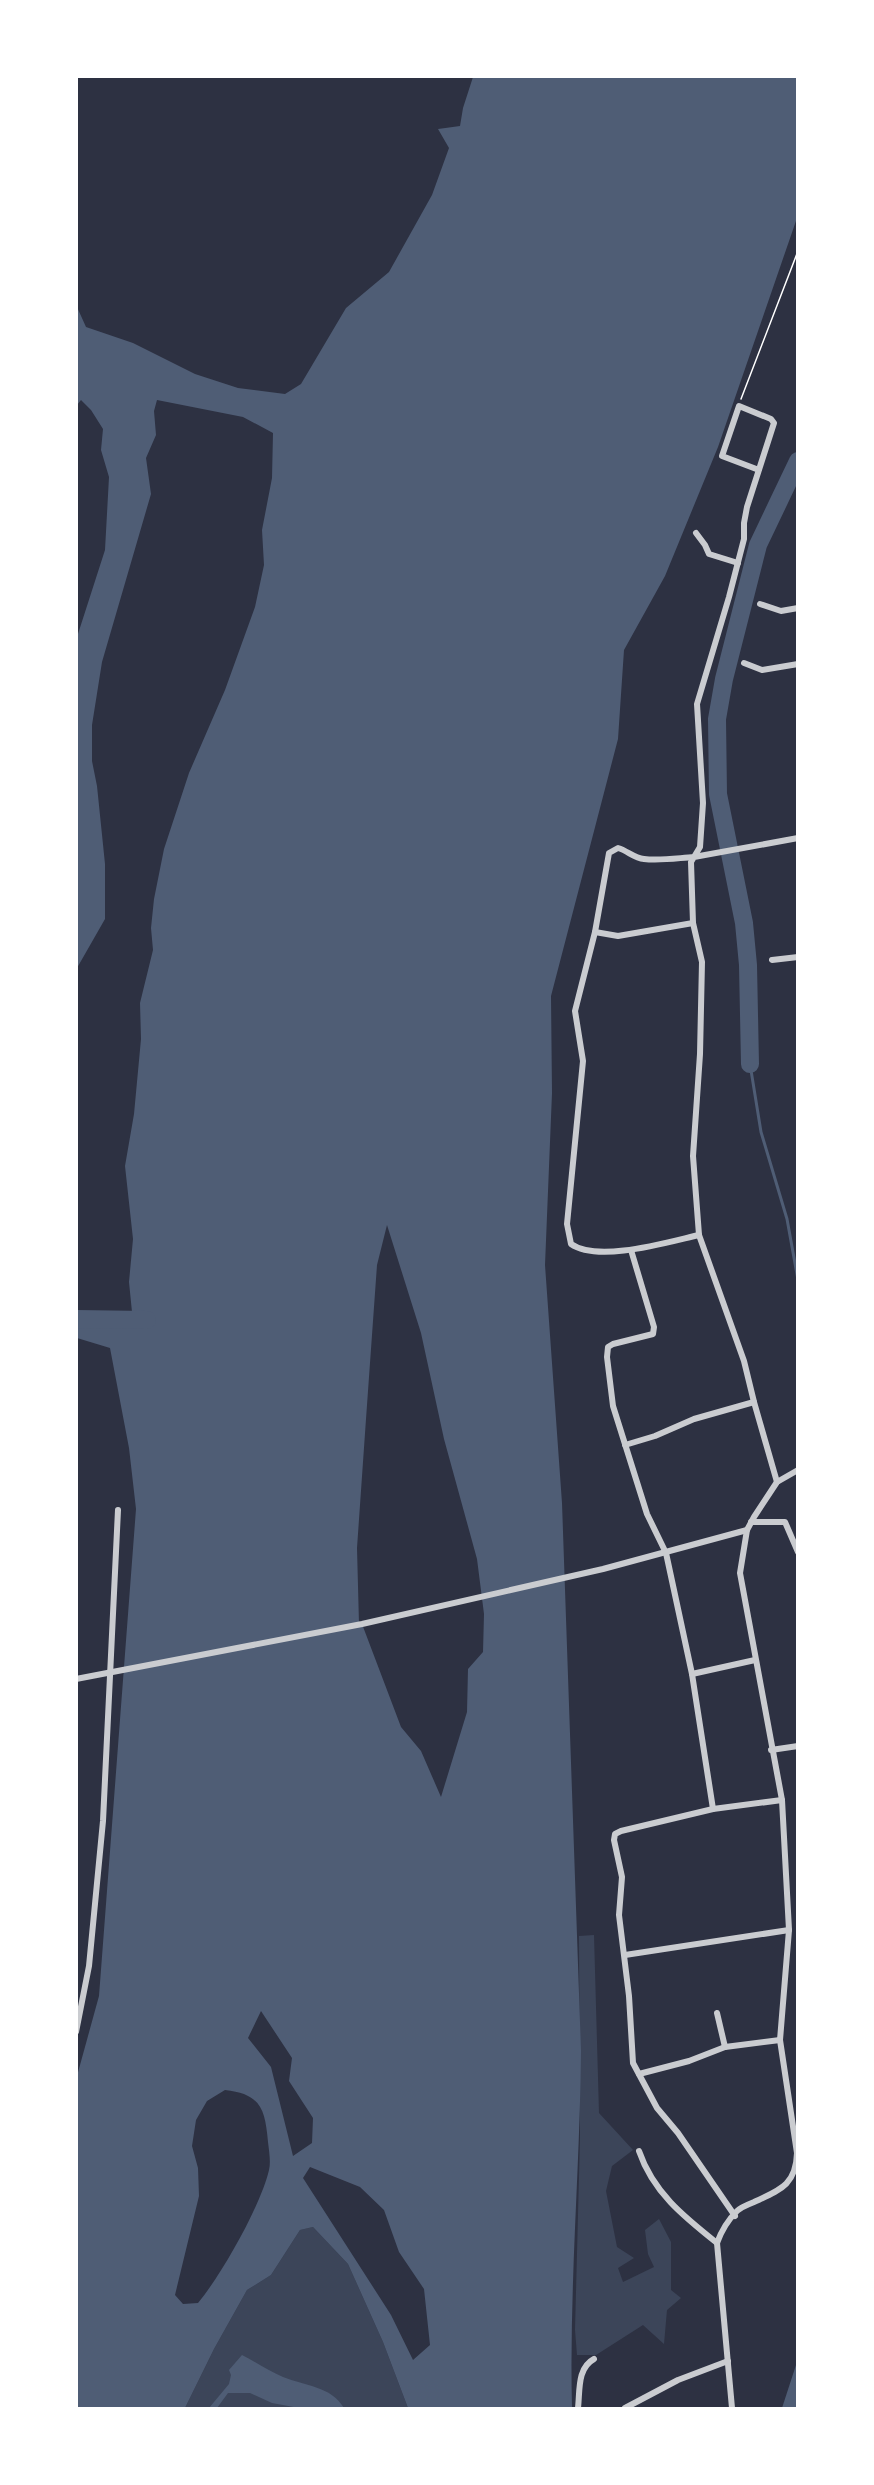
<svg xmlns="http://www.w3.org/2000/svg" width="874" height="2485" font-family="Roboto,sans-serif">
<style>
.green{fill:#3c4559}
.water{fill:#4f5d75;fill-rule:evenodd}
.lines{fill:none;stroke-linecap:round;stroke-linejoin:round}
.stream{stroke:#4f5d75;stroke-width:3}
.river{stroke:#4f5d75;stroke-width:18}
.path{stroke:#fff;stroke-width:1.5}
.minor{stroke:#caccd0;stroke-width:6}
</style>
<rect width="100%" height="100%" fill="#2d3142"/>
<g class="green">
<path d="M594 1935 599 2113 633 2150 612 2166 606 2191 617 2247 634 2258 618 2268 623 2282 654 2267 648 2254 645 2230 659 2219 671 2242V2290L681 2298 667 2310 664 2344 643 2325 596 2355H577L575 2330 580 2138 579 1936Z"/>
<path d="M313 2227 348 2264 383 2342 408 2408H185L214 2349 247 2290 271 2275 300 2230Z"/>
</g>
<g class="water">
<path d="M473 77H797V218L718 447 665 576 624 650 618 739 551 996 552 1093 545 1265 562 1503 581 2051C580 2170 569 2289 572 2408H408L383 2342 348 2264 313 2227 300 2230 271 2275 247 2290 214 2349 185 2408H77V2076L99 1996 136 1509 129 1448 110 1348 77 1338V1317C105 1328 107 1333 132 1312L129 1282 133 1239 125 1166 134 1114 141 1039 140 1003 153 950 151 928 154 899 164 849 189 773 225 690 255 607 264 565 262 530 272 478 273 433 243 417 157 400 154 411 156 435 146 458 151 494 102 662 92 725V761L97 786 105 864V919L77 968V637L105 550 109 477 101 450 103 429 91 410 81 400 77 405V307L86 327 133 343 195 374 238 388 285 394 301 384 346 308 389 272 432 195 449 148 438 129 460 126 463 108ZM387 1225 421 1333 444 1439 477 1559 484 1614 483 1652 468 1669 467 1712 441 1797 421 1751 401 1727 362 1624H359L357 1548 366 1419 377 1265ZM261 2011 292 2058 289 2081 313 2118 312 2143 293 2156 271 2067 248 2038ZM225 2090C261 2094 265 2109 268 2142 269 2151 271 2162 269 2170 261 2205 222 2274 198 2303L183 2304 175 2295 199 2196 198 2168 192 2146 196 2120 207 2101ZM310 2167 360 2187 384 2210 399 2252 424 2289 430 2345 413 2360 391 2315 303 2178Z"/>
<path d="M242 2355C256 2362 269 2371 283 2377 305 2386 331 2386 344 2408H299L272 2403 250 2393H228L217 2408H209L229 2384 231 2375 229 2370Z"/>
<path d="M797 2362V2408H782Z"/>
</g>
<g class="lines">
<path class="stream" d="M750 1064 761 1132 787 1219 798 1280"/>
<g class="river">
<path d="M750 1064 748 965 744 923 718 794 717 719 724 679 758 545 798 461"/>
<path d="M76 1319 147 1320"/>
</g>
<path class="path" d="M741 399 798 251"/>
<g class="minor">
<path d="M696 533 705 545 709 554 738 563"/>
<path d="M760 604 781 611 798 608"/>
<path d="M744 663 762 670 798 664"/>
<path d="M595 932 618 936 693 923"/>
<path d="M772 960 798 957"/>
<path d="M699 1235C668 1242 598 1263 571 1244L567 1224 583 1061 575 1011 595 932 609 853 618 848C628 851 634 858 644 859 660 861 678 858 694 857L700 847 703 803 697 704 729 597 744 539V523L747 507 774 423 771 419 739 406 722 456 759 470"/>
<path d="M631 1250 654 1327 653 1334 613 1344 608 1347 607 1357 613 1406 647 1514 666 1553 692 1674 713 1809"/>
<path d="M625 1445 655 1436 694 1419 754 1402"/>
<path d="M777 1482 754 1402 744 1361 699 1235 693 1156 700 1054 702 962 693 923 691 862 694 857 798 838"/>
<path d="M751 1522H785L798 1552"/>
<path d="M692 1674 755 1660"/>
<path d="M76 1679 362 1624 603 1569 747 1530"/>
<path d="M771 1750 798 1746"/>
<path d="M625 1955 789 1930"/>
<path d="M717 2013 725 2047"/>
<path d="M76 2032 89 1966 103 1821 118 1510"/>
<path d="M639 2074 689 2061 725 2047 780 2040"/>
<path d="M639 2151C653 2192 683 2216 717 2243"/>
<path d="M735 2216 678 2133 657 2108 633 2063 629 1996 619 1915 622 1877 614 1840 615 1834 621 1831 713 1809 782 1800"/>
<path d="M578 2408C580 2391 577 2368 594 2359"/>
<path d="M625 2408 678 2380 728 2361"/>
<path d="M732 2408 717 2243C721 2232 729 2219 737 2211 741 2207 749 2204 754 2202 780 2190 796 2185 797 2153L780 2040 789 1930 782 1800 740 1573 747 1530 754 1517 777 1482 798 1470"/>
</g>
</g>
<rect width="874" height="2485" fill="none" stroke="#ffffff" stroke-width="156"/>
</svg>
